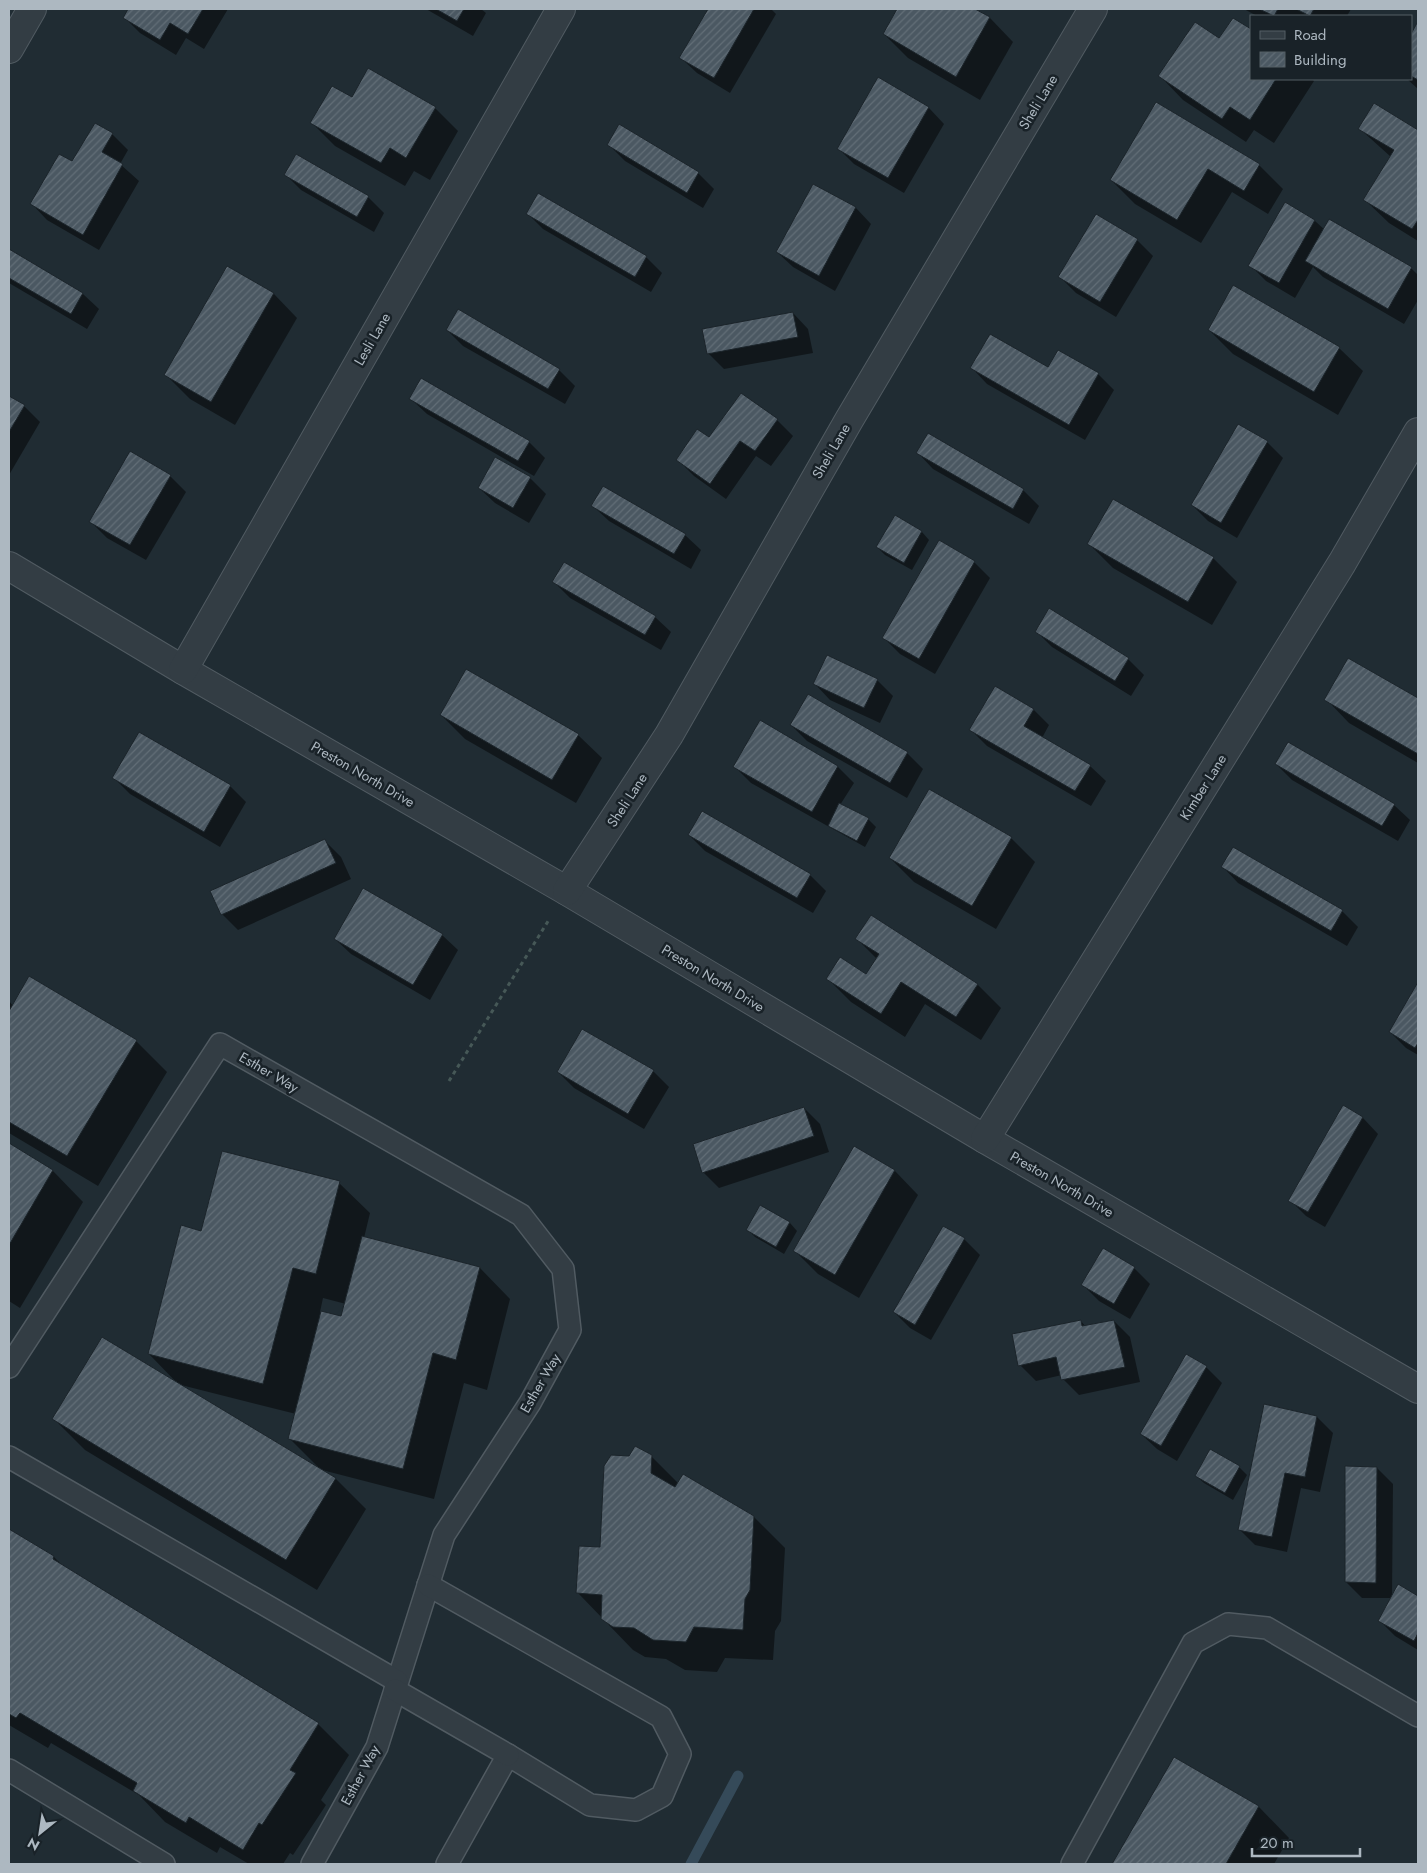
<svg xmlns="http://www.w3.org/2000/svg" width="1427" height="1873" font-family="Jost,sans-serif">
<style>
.shadow{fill:#0007;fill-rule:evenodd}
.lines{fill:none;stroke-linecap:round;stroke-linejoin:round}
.stream{stroke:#354a59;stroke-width:11}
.building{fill:url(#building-hatch);stroke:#1b242a}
.lane-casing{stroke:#515b62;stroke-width:24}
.street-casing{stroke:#515b62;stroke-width:30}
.path{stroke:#465857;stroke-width:3;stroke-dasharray:4 4;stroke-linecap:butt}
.lane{stroke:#333d44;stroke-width:21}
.street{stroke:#333d44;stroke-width:28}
.labels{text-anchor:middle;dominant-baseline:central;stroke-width:5;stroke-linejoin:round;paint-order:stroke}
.street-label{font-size:14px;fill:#adb8c1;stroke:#192228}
</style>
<defs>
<pattern id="building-hatch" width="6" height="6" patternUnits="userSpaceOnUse" patternTransform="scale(1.25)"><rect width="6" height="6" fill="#4b5862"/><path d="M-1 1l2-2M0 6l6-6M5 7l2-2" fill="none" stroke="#626e77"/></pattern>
</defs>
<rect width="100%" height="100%" fill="#202c33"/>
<g class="shadow">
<path d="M130 9H228L204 49 186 38 176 55 140 33 124 17Z"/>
<path d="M426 9H481L486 13 473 36Z"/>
<path d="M709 9H771L776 14 730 93 697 73 681 58Z"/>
<path d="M899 9H973L990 18 1013 42 980 100 908 58 884 34Z"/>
<path d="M1244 9H1351L1347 16H1257Z"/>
<path d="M1418 25V89L1407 79H1411V37Z"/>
<path d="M1160 76 1312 79 1314 81 1274 143 1254 130 1246 142 1183 100Z"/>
<path d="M879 79 929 108 944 124 904 193 854 164 838 148Z"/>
<path d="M352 99 435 108 458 131 430 180 414 171 405 186 335 146 312 123Z"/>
<path d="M1157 104 1259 165 1283 189 1268 214 1232 192 1201 243 1135 204 1111 180Z"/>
<path d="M1374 105 1418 132V241L1389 223 1365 200 1391 157 1360 129Z"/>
<path d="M620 126 698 173 714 189 703 208 625 161 609 145Z"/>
<path d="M112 134 128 150 120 164 139 181 99 250 47 220 32 204 73 163Z"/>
<path d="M296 156 368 197 384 213 374 232 301 190 285 174Z"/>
<path d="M813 185 856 208 871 224 835 291 793 267 777 252Z"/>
<path d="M538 195 646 257 662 273 651 292 543 229 527 213Z"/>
<path d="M1285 204 1315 221 1325 230 1330 221 1411 268 1418 275V300L1404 324 1323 277 1313 267 1295 298 1266 281 1250 265Z"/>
<path d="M1137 240 1153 256 1116 317 1076 293 1060 277Z"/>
<path d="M9 251 83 294 99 309 87 329 9 283Z"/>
<path d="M228 268 274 294 297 318 235 425 190 399 166 375Z"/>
<path d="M793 313 808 329 813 353 724 369 708 353Z"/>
<path d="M447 330 559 370 575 386 565 404 463 346Z"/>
<path d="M1209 330 1339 348 1363 371 1338 415 1233 354Z"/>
<path d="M1059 351 1098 374 1114 390 1085 440 987 384 972 368 1049 369Z"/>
<path d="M9 397 24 406 40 422 9 475Z"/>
<path d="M411 399 529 442 545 458 534 476 427 414Z"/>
<path d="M777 420 793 436 771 466 756 456 726 499 694 476 678 460 709 439Z"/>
<path d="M1238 425 1267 442 1283 458 1237 538 1208 521 1192 505Z"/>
<path d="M928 435 1023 490 1039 506 1029 524 933 469 918 453Z"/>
<path d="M170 476 186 492 146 560 107 538 91 522Z"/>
<path d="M530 478 546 494 529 523 495 503 479 488Z"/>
<path d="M593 506 685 535 701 550 691 569 609 521Z"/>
<path d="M895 517 922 532 929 540 912 570 885 555 877 547Z"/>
<path d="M1089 544 1213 558 1237 582 1212 625 1113 568Z"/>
<path d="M974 562 990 578 935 674 900 654 884 638Z"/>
<path d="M554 582 655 617 671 632 661 650 570 598Z"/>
<path d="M1036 631 1128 659 1144 675 1131 696 1052 647Z"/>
<path d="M1349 659 1418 699V763L1349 723 1326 699Z"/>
<path d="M877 680 893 696 880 723 830 700 815 684Z"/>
<path d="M808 696 907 753 923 769 907 798 807 741 791 725Z"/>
<path d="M1034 710 1049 725 1042 738 1090 766 1106 781 1091 806 987 746 971 730Z"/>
<path d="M441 715 578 735 602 758 576 803 465 739Z"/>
<path d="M761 722 838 767 854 783 840 805 868 819 876 827 865 847 751 783 735 767Z"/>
<path d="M1276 764 1394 805 1410 820 1398 841 1292 780Z"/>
<path d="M114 778 230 786 246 802 220 847 130 794Z"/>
<path d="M702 812 810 875 826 891 813 913 705 851 689 835Z"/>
<path d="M1011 838 1035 862 996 929 914 882 890 858Z"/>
<path d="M325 841 341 857 351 879 238 930 222 914Z"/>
<path d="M1223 867 1342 911 1358 927 1347 946 1238 883Z"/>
<path d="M442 935 458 950 430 1000 351 954 335 939Z"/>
<path d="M857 939 977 984 1001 1008 981 1040 925 1004 905 1037 851 1002 828 979 866 976 877 959Z"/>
<path d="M1418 984V1055L1406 1048 1390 1032Z"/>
<path d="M9 1001 13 1006 136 1041 167 1072 98 1186 9 1133Z"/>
<path d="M653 1071 669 1087 644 1129 574 1088 558 1072Z"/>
<path d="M1344 1107 1363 1118 1378 1134 1325 1227 1306 1216 1290 1200Z"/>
<path d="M804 1108 820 1124 829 1152 719 1188 703 1172Z"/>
<path d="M9 1145 53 1171 83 1202 20 1308 9 1301Z"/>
<path d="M854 1148 895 1171 918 1195 859 1298 818 1274 795 1251Z"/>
<path d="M339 1183 370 1213 364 1238 480 1268 510 1299 487 1390 464 1383 434 1499 322 1470 335 1478 366 1509 317 1590 85 1450 54 1419 178 1384 149 1354ZM323 1298 346 1304 342 1318 320 1312ZM181 1385 296 1414 290 1439 318 1467Z"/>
<path d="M760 1207 790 1223 797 1231 784 1254 755 1237 747 1229Z"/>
<path d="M943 1227 964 1239 980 1255 931 1340 910 1328 894 1312Z"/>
<path d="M1103 1250 1134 1268 1150 1284 1130 1319 1099 1301 1083 1285Z"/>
<path d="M1081 1321 1086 1327 1114 1321 1130 1337 1140 1382 1079 1395 1063 1379 1062 1375 1036 1381 1020 1365Z"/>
<path d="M1206 1367 1222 1383 1177 1461 1157 1449 1141 1434Z"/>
<path d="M1317 1417 1333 1433 1320 1492 1301 1488 1287 1552 1255 1545 1239 1529Z"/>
<path d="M651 1456 679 1484 754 1517 785 1548 781 1621 775 1631 773 1660 725 1658 717 1672 685 1670 666 1659 645 1657 633 1650 578 1593Z"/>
<path d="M1239 1467 1247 1475 1233 1500 1204 1483 1196 1476Z"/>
<path d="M1377 1468 1393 1484 1392 1598H1362L1346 1582Z"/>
<path d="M9 1530 54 1557 65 1568 318 1724 349 1755 321 1800 326 1805 293 1855 290 1853 283 1864H249L220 1847 217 1853 165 1822 139 1795 51 1743 48 1748 9 1725Z"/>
<path d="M1399 1586 1418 1597V1650L1395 1636 1379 1620Z"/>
<path d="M1175 1759 1259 1807 1289 1838 1274 1864H1114Z"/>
</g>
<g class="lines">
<path class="stream" d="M691 1864 738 1776"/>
</g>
<g class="building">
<path d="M128 9H203L188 34 170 23 160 40 123 18Z"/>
<path d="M436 9H464L457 21Z"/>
<path d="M708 9H754L714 78 679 58Z"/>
<path d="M897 9H975L990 17 956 77 883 34Z"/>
<path d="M1259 9H1278L1274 16Z"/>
<path d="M1296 9H1314L1310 16Z"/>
<path d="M1233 18 1251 29V79H1276L1250 120 1230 107 1222 119 1158 76 1195 22 1219 38Z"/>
<path d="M1417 23H1418V80L1411 76V34Z"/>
<path d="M368 68 436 107 406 158 390 148 381 163 310 123 332 86 352 97Z"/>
<path d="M878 77 929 107 888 178 837 149Z"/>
<path d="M1156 102 1260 164 1244 191 1208 169 1177 220 1110 180Z"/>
<path d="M1374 103 1418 130V220L1412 229 1363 200 1394 150 1358 129Z"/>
<path d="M95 123 113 133 102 152 123 164 83 235 30 204 59 154 72 161Z"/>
<path d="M619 124 699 172 687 193 607 145Z"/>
<path d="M296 154 369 196 357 217 284 175Z"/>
<path d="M813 184 856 207 819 276 776 252Z"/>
<path d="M538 193 647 256 635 277 526 214Z"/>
<path d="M1285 202 1315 220 1279 283 1248 266Z"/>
<path d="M1096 214 1138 239 1100 302 1058 277Z"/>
<path d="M1329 219 1412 267 1388 309 1305 261Z"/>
<path d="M9 249 83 293 71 314 9 278Z"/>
<path d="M227 266 274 293 211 402 164 375Z"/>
<path d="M1233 285 1340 347 1314 392 1208 330Z"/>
<path d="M458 309 560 369 548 389 446 330Z"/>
<path d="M793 312 798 337 707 354 702 329Z"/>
<path d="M990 334 1048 367 1058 350 1099 373 1069 425 970 368Z"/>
<path d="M421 378 530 441 518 461 409 399Z"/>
<path d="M741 393 778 419 755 451 740 441 710 484 676 460 697 429 709 437Z"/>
<path d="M9 396 25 405 9 432Z"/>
<path d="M1238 424 1268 441 1221 523 1191 505Z"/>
<path d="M928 433 1024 489 1013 509 916 453Z"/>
<path d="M130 451 171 475 130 545 89 522Z"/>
<path d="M495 457 531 477 513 508 478 488Z"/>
<path d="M603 486 686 534 674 554 591 506Z"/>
<path d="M1113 499 1214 557 1188 602 1087 544Z"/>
<path d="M895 515 922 531 904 563 876 547Z"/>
<path d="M939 540 975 561 919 659 882 638Z"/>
<path d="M564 562 656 616 645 635 552 582Z"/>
<path d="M1049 608 1129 658 1115 681 1035 632Z"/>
<path d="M827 655 878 679 864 708 813 684Z"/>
<path d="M1348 658 1418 698V754L1324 700Z"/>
<path d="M466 669 579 734 552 780 440 715Z"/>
<path d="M995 686 1034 709 1024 726 1091 765 1075 791 969 730Z"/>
<path d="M808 694 908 752 890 783 790 725Z"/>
<path d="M760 720 838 766 812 812 733 767Z"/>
<path d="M139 732 231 785 204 832 112 778Z"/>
<path d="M1288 742 1395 804 1382 826 1275 764Z"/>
<path d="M929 789 1012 837 972 906 889 858Z"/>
<path d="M839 803 869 818 857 841 828 826Z"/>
<path d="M702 811 811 874 797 898 688 835Z"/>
<path d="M325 839 336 863 221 915 210 891Z"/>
<path d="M1233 847 1343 910 1331 931 1221 867Z"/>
<path d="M363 888 443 934 413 985 334 939Z"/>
<path d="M871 915 978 984 956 1017 901 982 881 1014 826 979 840 957 866 974 879 954 855 939Z"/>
<path d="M29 976 137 1040 67 1156 9 1122V1011Z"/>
<path d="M1418 982V1043L1415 1048 1389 1032Z"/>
<path d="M582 1029 654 1070 628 1114 557 1072Z"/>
<path d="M1343 1105 1363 1117 1308 1212 1288 1201Z"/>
<path d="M804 1107 814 1136 702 1173 693 1144Z"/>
<path d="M9 1143 53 1170 9 1245Z"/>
<path d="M854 1146 895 1170 835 1275 793 1251Z"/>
<path d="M222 1151 340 1181 316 1274 293 1268 263 1384 148 1354 181 1225 201 1231Z"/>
<path d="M760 1205 790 1222 776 1247 746 1230Z"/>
<path d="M943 1226 965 1238 915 1325 893 1312Z"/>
<path d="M362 1236 480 1267 456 1360 433 1353 403 1469 288 1439 321 1311 341 1316Z"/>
<path d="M1103 1248 1135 1267 1114 1304 1081 1285Z"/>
<path d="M1081 1320 1082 1326 1114 1320 1125 1367 1061 1380 1056 1357 1018 1366 1012 1334Z"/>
<path d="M102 1337 336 1478 286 1560 52 1419Z"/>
<path d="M1186 1354 1207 1366 1161 1446 1140 1434Z"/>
<path d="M1264 1404 1317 1416 1305 1477 1285 1473 1272 1537 1238 1530Z"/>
<path d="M635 1446 652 1455 651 1473 675 1487 683 1474 754 1516 750 1590 745 1599 743 1630 694 1627 686 1642 653 1640 634 1628 613 1627 601 1619 602 1595 576 1593 579 1546 600 1547 604 1466 611 1455 629 1456Z"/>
<path d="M1210 1449 1240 1466 1225 1493 1195 1476Z"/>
<path d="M1345 1466 1377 1467 1376 1583 1345 1582Z"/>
<path d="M9 1529 54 1556 53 1559 319 1723 290 1770 296 1773 262 1825 259 1823 243 1850 189 1817 186 1823 133 1791 137 1783 20 1713 16 1718 9 1714Z"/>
<path d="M1398 1584 1418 1596V1633L1414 1641 1378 1621Z"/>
<path d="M1174 1757 1259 1806 1226 1864H1112Z"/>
</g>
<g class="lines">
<g class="lane-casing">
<g id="lane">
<path d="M9 1367 220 1044 521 1215 563 1269 570 1330 530 1403 444 1535 377 1747 312 1864"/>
<path d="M9 1457 397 1681"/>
<path d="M428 1585 661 1717 680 1754 662 1796 636 1810 590 1805 508 1755 447 1864"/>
<path d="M395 1690 508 1755"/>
<path d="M9 1770 164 1864"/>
<path d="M1072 1864 1193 1643 1228 1624 1267 1628 1418 1716"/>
</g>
</g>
<g class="street-casing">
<g id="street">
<path d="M9 49 32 9"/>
<path d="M9 566 183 670 567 891 985 1139 1418 1389"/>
<path d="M183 670 561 9"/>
<path d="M567 891 669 735 849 420 1093 9"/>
<path d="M985 1139 1342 563 1418 432"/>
</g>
</g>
<path class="path" d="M449 1081 550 918"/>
<use href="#lane" class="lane"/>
<use href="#street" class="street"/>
</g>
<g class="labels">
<g class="street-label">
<text transform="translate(1038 102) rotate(-59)">Sheli Lane</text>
<text transform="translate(372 339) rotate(-60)">Lesli Lane</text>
<text transform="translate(831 451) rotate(-60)">Sheli Lane</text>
<text transform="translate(363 774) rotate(30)">Preston North Drive</text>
<text transform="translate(1203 787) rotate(-58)">Kimber Lane</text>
<text transform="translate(627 800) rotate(-57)">Sheli Lane</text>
<text transform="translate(713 978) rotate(31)">Preston North Drive</text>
<text transform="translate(269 1072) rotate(30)">Esther Way</text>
<text transform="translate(1062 1184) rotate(30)">Preston North Drive</text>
<text transform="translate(540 1383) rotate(-60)">Esther Way</text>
<text transform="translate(360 1775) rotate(-62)">Esther Way</text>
</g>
</g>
<rect width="1427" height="1873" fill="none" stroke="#adb8c1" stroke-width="20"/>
<rect x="1250" y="15" width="162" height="65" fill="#192228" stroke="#545e65"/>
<rect x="1260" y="31" width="25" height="8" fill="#333d44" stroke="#545e65"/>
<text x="1294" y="40" font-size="15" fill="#adb8c1">Road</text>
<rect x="1260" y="52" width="25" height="15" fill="url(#building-hatch)" stroke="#545e65"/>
<text x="1294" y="65" font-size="15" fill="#adb8c1">Building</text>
<g transform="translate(40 1833) rotate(210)" stroke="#192228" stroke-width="4" paint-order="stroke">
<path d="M0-4L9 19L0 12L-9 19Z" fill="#adb8c1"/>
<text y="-8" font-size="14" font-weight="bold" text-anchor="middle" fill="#adb8c1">N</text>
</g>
<path d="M1252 1848v8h108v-8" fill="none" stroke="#adb8c1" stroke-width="2.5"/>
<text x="1260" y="1848" font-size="15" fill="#adb8c1" stroke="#192228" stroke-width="4" paint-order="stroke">20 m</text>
</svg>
